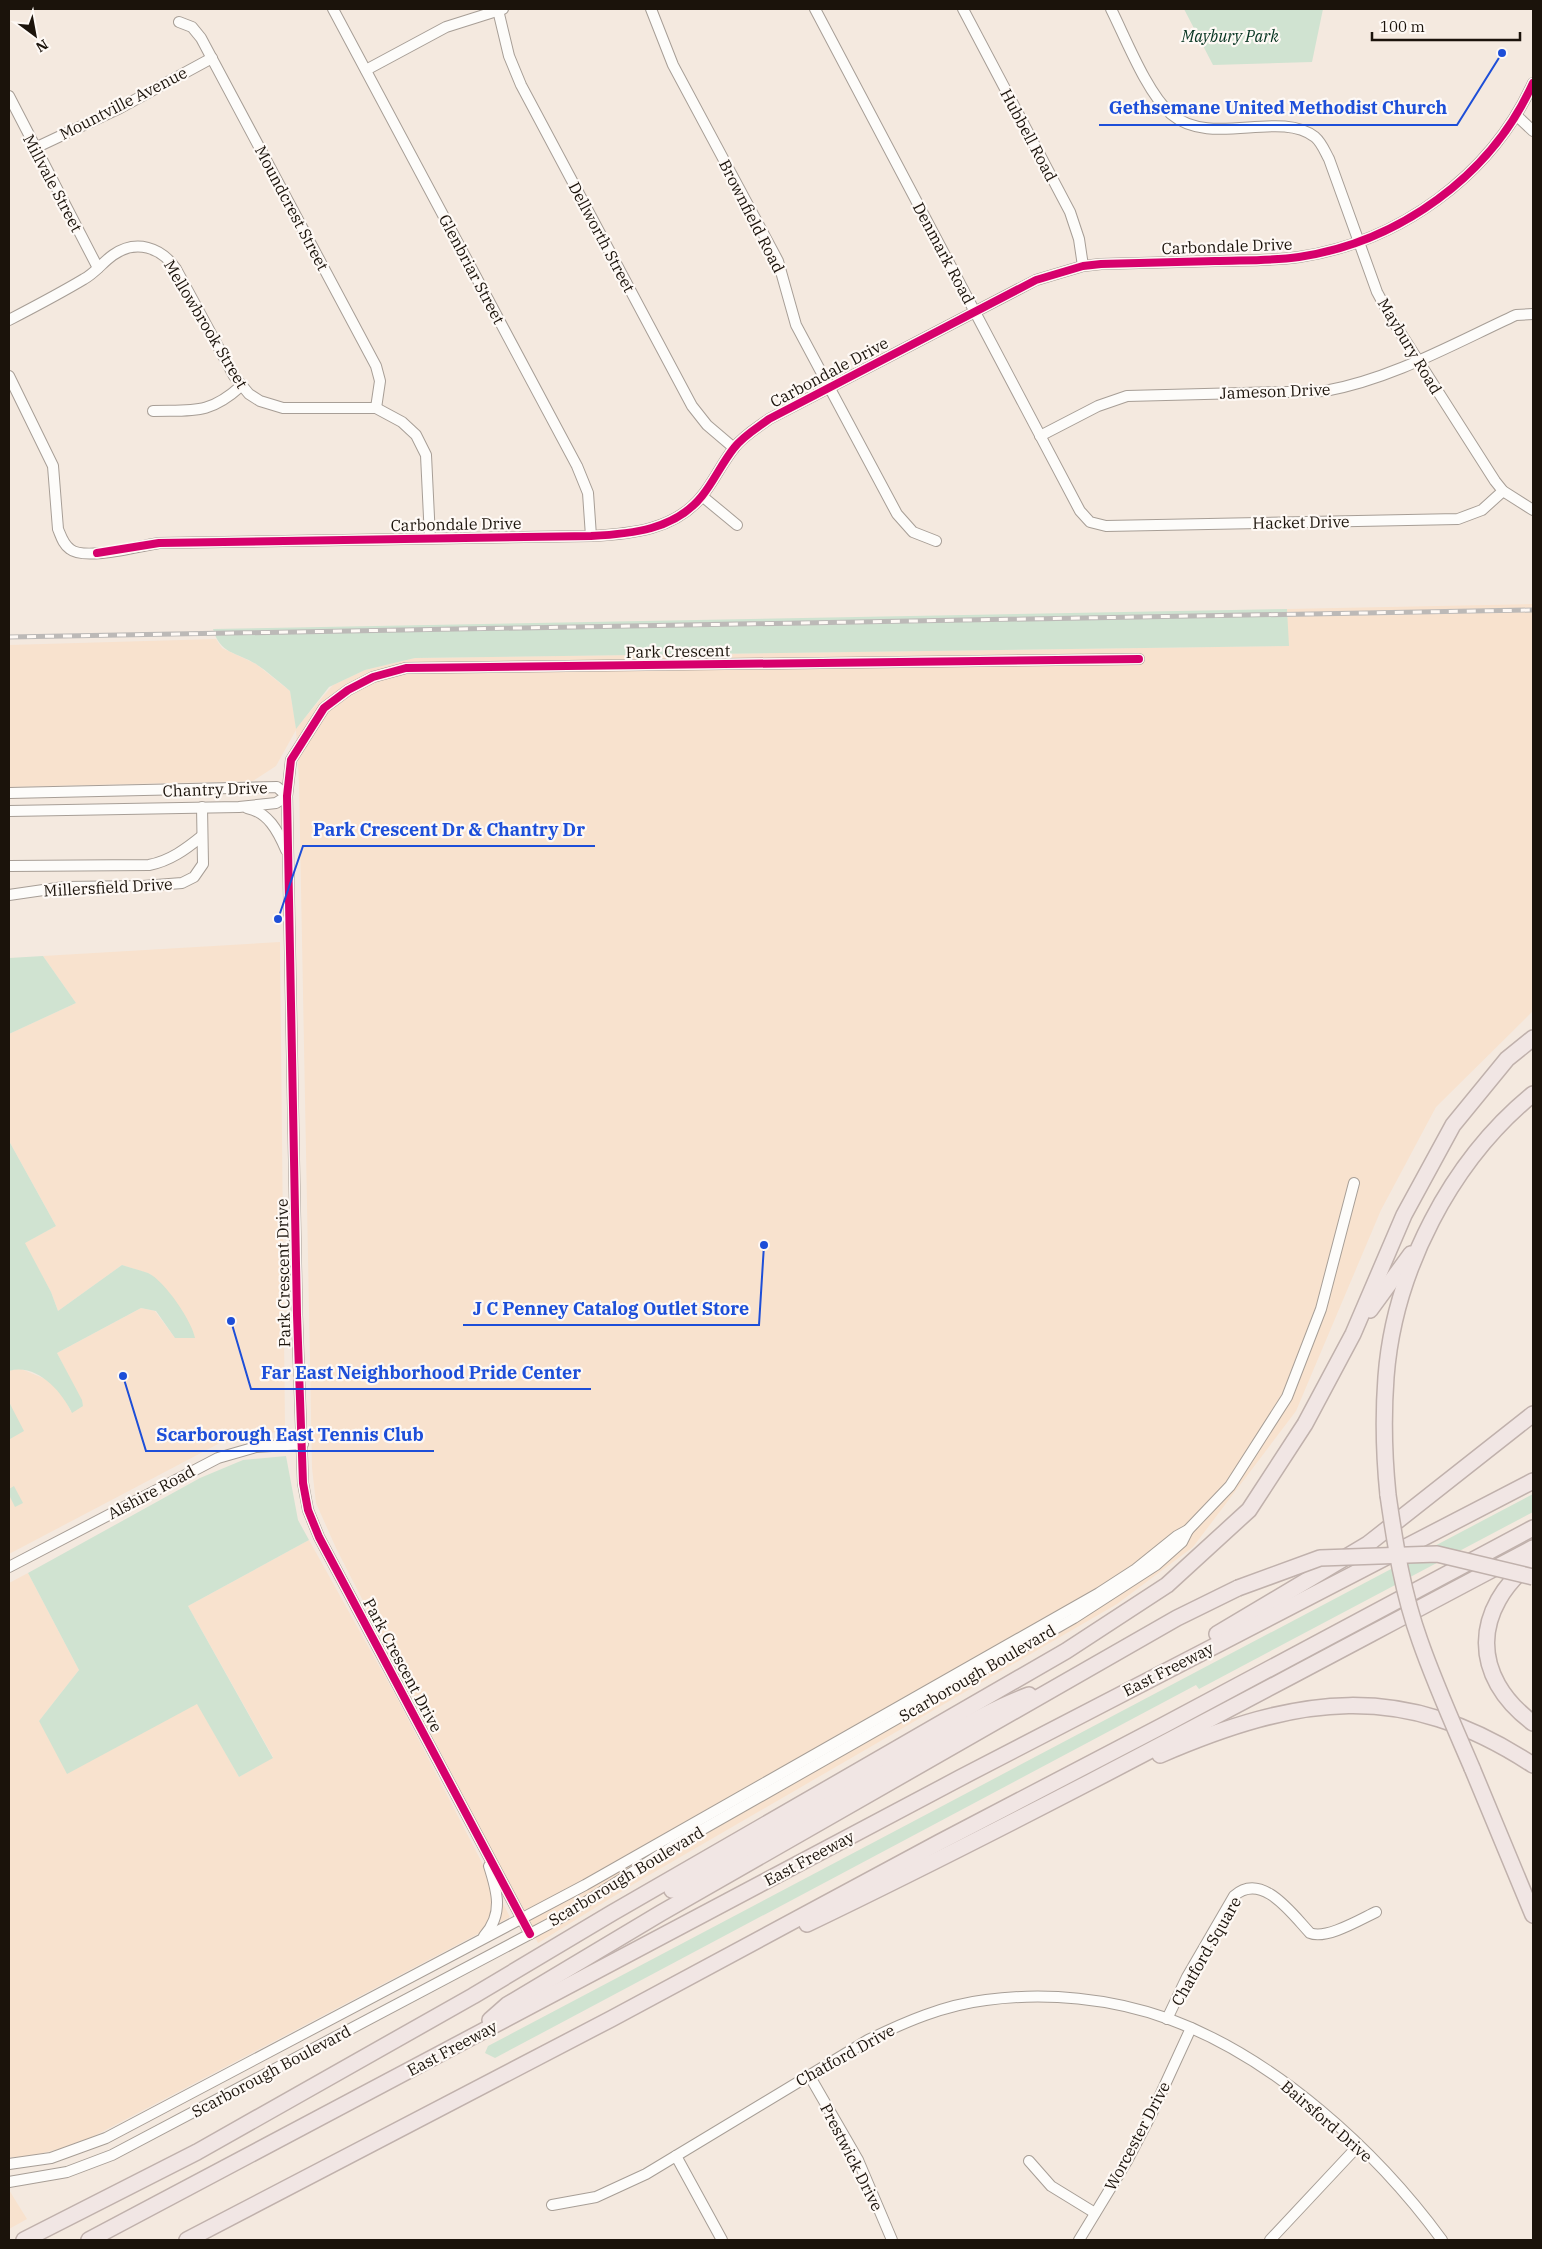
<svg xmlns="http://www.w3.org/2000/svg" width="1542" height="2249" font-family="'IBM Plex Serif',serif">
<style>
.built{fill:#f8e2ce}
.green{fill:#d0e3d1}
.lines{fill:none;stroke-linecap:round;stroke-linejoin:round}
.minor-casing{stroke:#a79e96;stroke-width:12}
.highway-casing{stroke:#c0b1ac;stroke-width:18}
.minor{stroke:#fdfcfa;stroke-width:10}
.highway{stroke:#f1e6e4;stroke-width:15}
.rail-casing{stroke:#bcb9b7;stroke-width:5}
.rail{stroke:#fef9f5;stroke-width:3;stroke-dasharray:9;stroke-linecap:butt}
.highway-bridge-casing{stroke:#c0b1ac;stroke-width:18;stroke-linecap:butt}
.highway-bridge{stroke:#f1e6e4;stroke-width:15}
.cycleway-casing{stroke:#fef9f5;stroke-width:11}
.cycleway{stroke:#d6006c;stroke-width:8}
.labels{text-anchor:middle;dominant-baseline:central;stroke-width:4.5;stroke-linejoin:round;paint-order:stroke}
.park-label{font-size:16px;font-style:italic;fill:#04331f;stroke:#fef9f5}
.street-label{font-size:16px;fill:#1b130b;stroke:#fef9f5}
.leader{fill:none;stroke:#1d4ed8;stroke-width:2}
.callout-dot{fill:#1d4ed8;stroke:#fef9f5;stroke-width:2}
.callout-label{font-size:18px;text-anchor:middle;font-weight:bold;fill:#1d4ed8;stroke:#fef9f5;stroke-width:4.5;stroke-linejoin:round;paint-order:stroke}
</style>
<rect width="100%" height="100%" fill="#f4e9df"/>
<g class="built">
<path d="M1533 604V1011L1436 1107 1381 1210 1296 1411 1193 1547 1117 1604 632 1885 538 1943 336 1548 316 1503 312 1468 299 782 296 730 276 766 253 781 9 787V645L216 639 222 648 256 664 290 691 296 728 333 685 365 670 415 658 1288 646 1287 609Z"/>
<path d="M280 942 285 1430 218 1444 9 1554V1371L19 1368 50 1381 65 1398 71 1412 81 1400 57 1353 141 1308 155 1311 175 1338 171 1295 150 1274 122 1265 58 1311 51 1292 24 1243 56 1226 9 1141V1034L76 1003 43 956Z"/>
<path d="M309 1540 398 1700 510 1917 79 2144 27 2157H9V1583L28 1573 79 1670 39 1721 198 1704 239 1777 273 1757 188 1606Z"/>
<path d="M9 2190 27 2219 9 2229Z"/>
</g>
<g class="green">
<path d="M1184 9H1323L1312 62 1213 65Z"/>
<path d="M1287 609 1289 646 415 658 365 670 329 687 296 729 290 691C279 682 268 672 256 664 236 652 220 654 213 629Z"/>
<path d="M43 956 76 1003 9 1034V958Z"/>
<path d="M9 1141 56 1226 25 1243 51 1292 58 1311 122 1265C130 1268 140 1270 148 1273 164 1280 192 1321 195 1338H175L156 1311 141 1308 57 1353 82 1400 83 1406 72 1413C61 1390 36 1363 9 1371Z"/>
<path d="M9 1402 24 1431 10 1439 9 1437Z"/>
<path d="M286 1456 298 1520 309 1540 188 1606 273 1758 239 1777 197 1704 67 1774 39 1721 79 1670 28 1573 200 1478 243 1460Z"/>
<path d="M14 1486 23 1503 15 1507 9 1495V1489Z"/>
<path d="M1533 1494V1512L1199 1689 1196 1685 495 2058 485 2053 488 2046Z"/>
</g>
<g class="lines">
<g class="minor-casing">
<g id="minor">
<path d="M333 9 577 466 588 493 591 536"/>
<path d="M651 9 673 65 778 261 796 325 897 514 913 532 936 541"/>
<path d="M815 9 1080 511 1090 522 1106 526 1458 519 1482 510 1503 491"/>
<path d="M963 9 1070 212 1079 239 1083 266"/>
<path d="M1111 9C1126 39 1147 93 1171 114 1211 148 1279 109 1315 137 1322 143 1325 152 1329 159L1377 292 1391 318 1495 481 1503 491 1533 510"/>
<path d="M498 10 509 56 521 85 692 406 707 425 734 448"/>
<path d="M179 22 192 27 201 38 376 366 380 381 376 408"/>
<path d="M366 70 446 27 503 9"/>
<path d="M9 96 98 268"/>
<path d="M1516 115 1533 131"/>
<path d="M35 148 120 108 212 58"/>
<path d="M9 320C34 307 59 294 84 279 95 273 103 262 113 255 136 239 161 247 176 269L234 376 249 394 260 401 283 408H376L402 422 416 435 426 455 430 538"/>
<path d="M9 376 53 466 58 529C61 536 63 544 70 549 84 561 140 546 159 543L591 536C631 534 675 530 702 496 714 481 722 463 734 448 743 436 757 428 769 419L1036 280 1083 266 1101 264C1139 263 1177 262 1215 261 1243 260 1272 261 1299 257 1399 242 1491 176 1533 83"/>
<path d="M153 411C193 410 209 415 241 386"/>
<path d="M1040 436 1098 406 1127 396 1325 391C1392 379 1455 343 1516 315L1533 314"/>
<path d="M702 496 737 525"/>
<path d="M9 793 277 787 287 796"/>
<path d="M247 808C268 812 278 831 286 850"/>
<path d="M9 811 239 807 276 803 287 796"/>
<path d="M9 866 149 865C170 861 186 849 202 836"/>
<path d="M9 895 64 887 143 886 182 883 194 877 203 864 202 807"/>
<path d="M9 1567 218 1458 256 1447 303 1444"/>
<path d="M530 1934 319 1537 308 1510 303 1483 297 1315 287 796 291 760 324 708 348 690 373 677 406 668 1139 659"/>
<path d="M484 1936C504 1914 497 1891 489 1866"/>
<path d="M1167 2019 1187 1977 1234 1896C1262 1871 1292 1914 1310 1933 1326 1940 1361 1919 1376 1912"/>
<path d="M809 2075 858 2160 892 2240"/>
<path d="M676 2156 722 2240"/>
<path d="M1029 2161 1051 2186 1095 2213"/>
<path d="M9 2164 51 2158 106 2138 585 1885 1099 1593 1136 1569 1177 1536 1188 1530 1230 1486 1287 1397 1321 1309 1354 1183"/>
<path d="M9 2182 67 2172 112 2155 564 1916 675 1845 1074 1618 1156 1565 1182 1542 1188 1530"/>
<path d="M552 2205 596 2197 646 2174 868 2040C905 2022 944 2005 986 2000 1046 1992 1111 1998 1169 2019 1275 2058 1376 2150 1442 2240"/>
<path d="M1079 2240 1127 2161 1152 2113 1191 2028"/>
<path d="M1270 2240 1358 2146"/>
</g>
</g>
<g class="highway-casing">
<g id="highway">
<path d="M1370 1310 1411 1254"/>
<path d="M1388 1495C1384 1456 1383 1417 1386 1377 1394 1271 1451 1161 1533 1094"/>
<path d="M1533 1561C1472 1609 1470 1676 1533 1723"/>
<path d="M1217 1634 1368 1544 1533 1414"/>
<path d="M1160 1755C1297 1696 1402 1679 1533 1765"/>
<path d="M1472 1768 1533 1915"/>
<path d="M672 1890C754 1847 833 1799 914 1754 952 1733 989 1710 1029 1695"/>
<path d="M807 1924C1052 1806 1292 1675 1533 1548"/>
<path d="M490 2020 507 2005 661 1913 1177 1618 1238 1588"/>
<path d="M24 2240 197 2152 473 1996 612 1913 1066 1651 1167 1585 1249 1510 1305 1424 1353 1334 1404 1215 1453 1125 1507 1059 1533 1038"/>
<path d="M89 2240 960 1778 1533 1481"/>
<path d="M187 2240 611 2019 940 1842 1164 1725 1533 1528"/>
</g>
</g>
<use href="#minor" class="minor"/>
<use href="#highway" class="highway"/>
<g class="rail-casing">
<path id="rail" d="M9 637 1533 610"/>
</g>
<use href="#rail" class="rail"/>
<g class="highway-bridge-casing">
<g id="highway-bridge">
<path d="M1388 1495C1395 1544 1403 1594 1420 1641 1435 1684 1454 1726 1472 1768"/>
<path d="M1238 1588 1320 1558 1437 1554 1533 1577"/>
</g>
</g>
<use href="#highway-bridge" class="highway-bridge"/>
<g class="cycleway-casing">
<g id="cycleway">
<path d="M97 553 159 543 591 536C631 534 675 530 702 496 714 481 722 463 734 448 743 436 757 428 769 419L1036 280 1083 266 1101 264C1139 263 1177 262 1215 261 1243 260 1272 261 1299 257 1399 242 1491 176 1533 83"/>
<path d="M530 1934 319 1537 308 1510 303 1483 297 1315 287 796 291 760 324 708 348 690 373 677 406 668 1139 659"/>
</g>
</g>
<use href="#cycleway" class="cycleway"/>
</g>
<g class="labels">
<g class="park-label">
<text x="1230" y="36">Maybury Park</text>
</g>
<g class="street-label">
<text transform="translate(123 103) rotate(-27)">Mountville Avenue</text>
<text transform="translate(1029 135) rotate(62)">Hubbell Road</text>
<text transform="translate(53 183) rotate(62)">Millvale Street</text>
<text transform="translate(292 208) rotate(62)">Moundcrest Street</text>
<text transform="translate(752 216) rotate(63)">Brownfield Road</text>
<text transform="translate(602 237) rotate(62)">Dellworth Street</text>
<text transform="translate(1227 246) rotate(-2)">Carbondale Drive</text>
<text transform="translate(944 253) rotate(62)">Denmark Road</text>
<text transform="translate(472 269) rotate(62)">Glenbriar Street</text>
<text transform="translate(206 324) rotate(59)">Mellowbrook Street</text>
<text transform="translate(1410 346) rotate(59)">Maybury Road</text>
<text transform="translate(829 372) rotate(-28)">Carbondale Drive</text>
<text transform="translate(1275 391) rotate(-2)">Jameson Drive</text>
<text transform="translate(1301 522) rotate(-1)">Hacket Drive</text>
<text transform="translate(456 524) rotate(-1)">Carbondale Drive</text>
<text transform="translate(678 651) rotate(-1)">Park Crescent</text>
<text transform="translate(215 789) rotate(-2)">Chantry Drive</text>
<text transform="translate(108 887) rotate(-3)">Millersfield Drive</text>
<text transform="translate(283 1273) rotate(-91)">Park Crescent Drive</text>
<text transform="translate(151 1492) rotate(-28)">Alshire Road</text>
<text transform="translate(403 1665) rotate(62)">Park Crescent Drive</text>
<text transform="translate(1168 1669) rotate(-27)">East Freeway</text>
<text transform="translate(977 1673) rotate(-30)">Scarborough Boulevard</text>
<text transform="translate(809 1858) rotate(-28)">East Freeway</text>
<text transform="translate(626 1876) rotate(-31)">Scarborough Boulevard</text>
<text transform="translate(1206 1951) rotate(-60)">Chatford Square</text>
<text transform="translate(452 2048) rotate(-28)">East Freeway</text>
<text transform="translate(845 2055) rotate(-29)">Chatford Drive</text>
<text transform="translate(271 2071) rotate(-28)">Scarborough Boulevard</text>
<text transform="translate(1327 2121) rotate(41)">Bairsford Drive</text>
<text transform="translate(1137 2136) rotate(-62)">Worcester Drive</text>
<text transform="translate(852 2157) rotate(63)">Prestwick Drive</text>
</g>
</g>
<path class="leader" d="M1502 53L1457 125H1099M278 919L303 846H595M764 1245L759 1325H463M231 1321L251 1389H591M123 1376L146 1451H434"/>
<g class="callout-dot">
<circle cx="1502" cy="53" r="5"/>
<circle cx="278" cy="919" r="5"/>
<circle cx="764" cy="1245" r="5"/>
<circle cx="231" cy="1321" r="5"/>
<circle cx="123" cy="1376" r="5"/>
</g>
<g class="callout-label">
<text x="1278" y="114">Gethsemane United Methodist Church</text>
<text x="449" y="836">Park Crescent Dr &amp; Chantry Dr</text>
<text x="611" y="1315">J C Penney Catalog Outlet Store</text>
<text x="421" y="1379">Far East Neighborhood Pride Center</text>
<text x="290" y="1441">Scarborough East Tennis Club</text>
</g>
<rect width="1542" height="2249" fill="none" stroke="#1b130b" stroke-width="20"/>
<g transform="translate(35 35) rotate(148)" stroke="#fef9f5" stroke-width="4" paint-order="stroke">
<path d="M0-4L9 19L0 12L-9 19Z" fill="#1b130b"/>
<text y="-8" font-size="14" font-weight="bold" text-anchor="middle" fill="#1b130b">N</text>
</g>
<path d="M1372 32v8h148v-8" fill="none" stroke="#1b130b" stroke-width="2.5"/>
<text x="1380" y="32" font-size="15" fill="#1b130b" stroke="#fef9f5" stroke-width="4" paint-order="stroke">100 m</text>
</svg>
